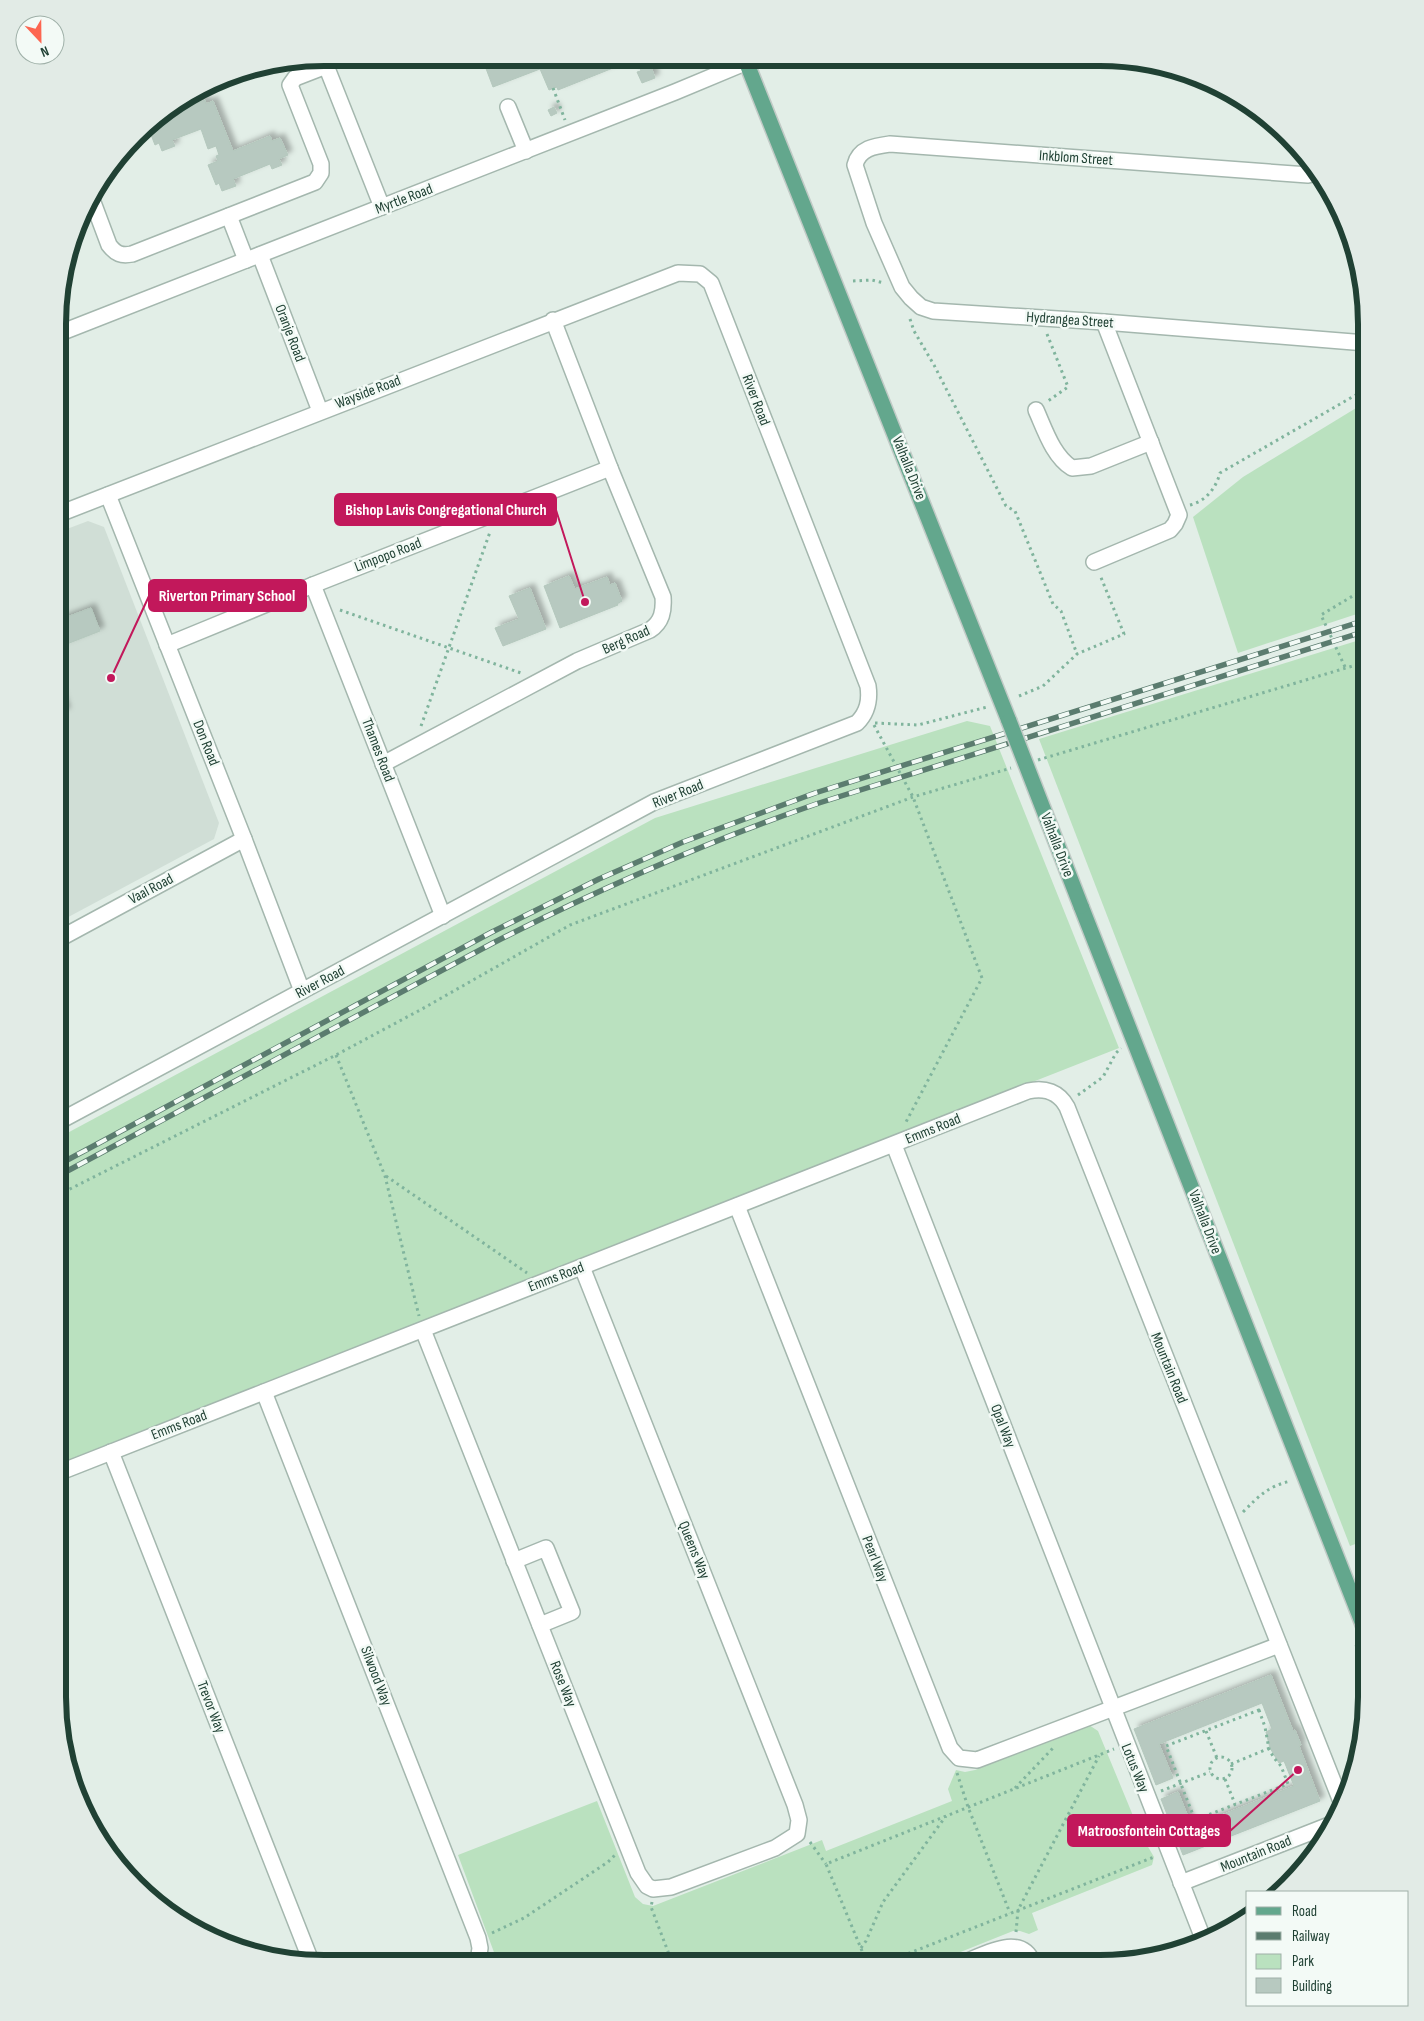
<svg xmlns="http://www.w3.org/2000/svg" width="1424" height="2021" font-family="'Sofia Sans Condensed',sans-serif">
<style>
.built{fill:#d0ded6}
.green{fill:#bae1bf}
.building{fill:#b7c9c0;stroke:#b4c8bd;filter:url(#shadow)}
.lines{fill:none;stroke-linecap:round;stroke-linejoin:round}
.minor-casing{stroke:#a4b7ae;stroke-width:18}
.major-casing{stroke:#c1cac6;stroke-width:18}
.path{stroke:#80b49d;stroke-width:3;stroke-dasharray:2.5 4;stroke-linecap:butt}
.minor{stroke:#fff;stroke-width:15}
.major{stroke:#63a78d;stroke-width:15}
.rail-casing{stroke:#5b7c6f;stroke-width:5.5}
.rail{stroke:#f3faf6;stroke-width:4;stroke-dasharray:11;stroke-linecap:butt}
.major-bridge-casing{stroke:#c1cac6;stroke-width:18;stroke-linecap:butt}
.major-bridge{stroke:#63a78d;stroke-width:15}
.labels{text-anchor:middle;dominant-baseline:central;stroke-width:5;stroke-linejoin:round;paint-order:stroke}
.street-label{font-size:15px;fill:#204134;stroke:#f3faf6}
.rim{fill:none;stroke:#204134;stroke-width:6}
.leader{fill:none;stroke:#c2185b;stroke-width:2}
.callout-dot{fill:#c2185b;stroke:#f3faf6;stroke-width:2}
.callout{fill:#c2185b;stroke:#c2185b;stroke-width:2}
.callout-label{font-size:16px;text-anchor:middle;font-weight:bold;fill:#fff}
</style>
<defs>
<filter id="shadow"><feDropShadow dx="4.5" dy="-4.5" stdDeviation="2.5" flood-color="#0004"/></filter>
</defs>
<rect width="100%" height="100%" fill="#e2eee7"/>
<path class="built" d="M88 521 104 527 219 823 214 839 59 922V532Z"/>
<g class="green">
<path d="M1366 402V611L1238 653 1193 517 1243 477Z"/>
<path d="M1366 638V1540L1350 1546 1039 739Z"/>
<path d="M967 721 990 726 1119 1048 58 1464V1138L655 818Z"/>
<path d="M1089 1725 1098 1731 1141 1835 1154 1857 1152 1865 1032 1913 1038 1930 1029 1934 1020 1931H1013L933 1963 495 1962V1955L458 1855 597 1801 635 1897 643 1904 653 1906 822 1840 826 1851 952 1801 948 1789 956 1770 965 1772 975 1770Z"/>
</g>
<g class="building">
<path d="M482 58H621L623 64 558 90 557 87 549 90 540 69 493 87Z"/>
<path d="M636 58H644L648 68 651 67 655 78 642 83 637 72 641 71Z"/>
<path d="M205 100 206 104 213 101 233 151 270 136 272 141 280 138 288 155 279 159 282 165 272 169 270 164 233 179 236 186 222 191 219 183 216 185 208 165 218 161 216 156 219 155 216 146 208 149 201 129 172 140 175 146 162 151 159 143 155 145 148 127 159 123 157 119Z"/>
<path d="M554 107 557 113 551 116 548 110Z"/>
<path d="M569 576 575 589 607 577 610 585 615 583 622 601 617 604 618 605 560 628 544 586Z"/>
<path d="M530 588 546 629 503 646 495 628 519 619 509 596Z"/>
<path d="M91 608 100 631 59 647V620Z"/>
<path d="M59 694 66 712 59 714Z"/>
<path d="M1271 1675 1293 1731 1295 1730 1301 1745 1299 1746 1320 1801 1183 1855 1161 1799 1178 1792 1192 1827 1294 1786 1284 1761 1279 1763 1270 1748 1266 1732 1272 1729 1262 1703 1159 1744 1173 1778 1156 1785 1134 1729Z"/>
</g>
<g class="lines">
<g class="minor-casing">
<g id="minor">
<path d="M323 58 382 207"/>
<path d="M508 107 526 151"/>
<path d="M1317 173 1308 175 890 144C875 146 859 148 855 165L874 223 902 287 911 298 921 307 933 311 1104 322 1366 343"/>
<path d="M91 197 109 245C116 254 121 256 132 254L315 182 321 173V164L290 85 295 78 326 66"/>
<path d="M229 216 246 260"/>
<path d="M260 255 320 411"/>
<path d="M60 333 675 92 747 62"/>
<path d="M1036 410C1045 430 1053 456 1072 468L1091 466 1151 442"/>
<path d="M108 495 244 839 302 991"/>
<path d="M1094 562 1170 530 1175 524 1179 515 1104 322"/>
<path d="M313 585 443 916"/>
<path d="M167 645 313 585 610 468"/>
<path d="M383 764 577 661 650 630C662 622 664 611 663 597L610 468 553 320"/>
<path d="M59 939 244 839"/>
<path d="M58 1122 654 802 857 723C868 712 870 700 868 686L711 283 700 274 678 273 59 514"/>
<path d="M894 1145 1204 1941"/>
<path d="M737 1206 950 1748 959 1758 977 1760 1279 1645"/>
<path d="M423 1330 638 1873 647 1886 653 1889 671 1887 775 1848 797 1834 799 1820 795 1805 582 1267"/>
<path d="M264 1392 478 1938 480 1948 478 1962"/>
<path d="M111 1452 311 1961"/>
<path d="M58 1473 1028 1091C1045 1087 1059 1092 1067 1107L1342 1804"/>
<path d="M514 1561 546 1548 572 1612 540 1625"/>
<path d="M1181 1883 1332 1824"/>
<path d="M963 1963C984 1955 1021 1932 1033 1963"/>
</g>
</g>
<g class="major-casing">
<g id="major">
<path d="M745 59 1009 721"/>
<path d="M1081 906 1366 1632"/>
</g>
</g>
<g class="path">
<path d="M553 88 565 120"/>
<path d="M853 281 872 280 884 283"/>
<path d="M910 319 914 331 934 365 1006 506 1015 511 1053 604 1061 611 1077 654"/>
<path d="M1047 334 1068 387 1048 401"/>
<path d="M1190 505C1206 501 1216 488 1220 473L1361 392 1366 385"/>
<path d="M340 610 521 673"/>
<path d="M1345 667 1321 615 1366 588"/>
<path d="M1019 696 1043 686 1077 654 1124 634 1100 575"/>
<path d="M875 723 918 725 987 707"/>
<path d="M874 725 913 797 982 978 906 1122"/>
<path d="M421 726 490 532"/>
<path d="M1038 760 1366 662"/>
<path d="M336 1055 385 1176 419 1316"/>
<path d="M1078 1095 1103 1077 1116 1053 1121 1048"/>
<path d="M386 1176 527 1273"/>
<path d="M58 1195 336 1055 422 1009 570 925 913 797 1011 768"/>
<path d="M1366 1436 1364 1409 1366 1399"/>
<path d="M1243 1512C1259 1496 1268 1486 1291 1481"/>
<path d="M1356 1645 1366 1669"/>
<path d="M1259 1710 1265 1727 1269 1749 1274 1758 1281 1766 1288 1784 1195 1820 1166 1746Z"/>
<path d="M1206 1731 1217 1758"/>
<circle cx="1221" cy="1768" r="11"/>
<path d="M1231 1764 1270 1748"/>
<path d="M957 1773 968 1807 1010 1913"/>
<path d="M1225 1779 1235 1804"/>
<path d="M1015 1788 1054 1747"/>
<path d="M1161 1791 1210 1772"/>
<path d="M810 1842 826 1864"/>
<path d="M652 1902 651 1907 672 1962"/>
<path d="M1016 1932 1018 1910 1099 1756"/>
<path d="M492 1933 524 1918 608 1862 615 1855"/>
<path d="M861 1948 866 1941 883 1902 946 1816"/>
<path d="M867 1963 826 1864 1114 1749"/>
<path d="M884 1963 1154 1857"/>
</g>
<use href="#minor" class="minor"/>
<use href="#major" class="major"/>
<g class="rail-casing">
<g id="rail">
<path d="M58 1165 492 932 599 879 683 842 815 793 1366 620"/>
<path d="M58 1176 493 943C599 889 706 842 819 803L1366 631"/>
</g>
</g>
<use href="#rail" class="rail"/>
<g class="major-bridge-casing">
<path id="major-bridge" d="M1009 721 1081 906"/>
</g>
<use href="#major-bridge" class="major-bridge"/>
</g>
<g class="labels">
<g class="street-label">
<text transform="translate(1076 158) rotate(4)">Inkblom Street</text>
<text transform="translate(404 199) rotate(-21)">Myrtle Road</text>
<text transform="translate(1070 320) rotate(4)">Hydrangea Street</text>
<text transform="translate(290 333) rotate(69)">Oranje Road</text>
<text transform="translate(368 392) rotate(-21)">Wayside Road</text>
<text transform="translate(756 400) rotate(69)">River Road</text>
<text transform="translate(909 468) rotate(68)">Valhalla Drive</text>
<text transform="translate(388 555) rotate(-21)">Limpopo Road</text>
<text transform="translate(626 640) rotate(-24)">Berg Road</text>
<text transform="translate(206 743) rotate(68)">Don Road</text>
<text transform="translate(378 750) rotate(69)">Thames Road</text>
<text transform="translate(678 794) rotate(-22)">River Road</text>
<text transform="translate(1057 845) rotate(69)">Valhalla Drive</text>
<text transform="translate(151 889) rotate(-28)">Vaal Road</text>
<text transform="translate(320 982) rotate(-28)">River Road</text>
<text transform="translate(933 1129) rotate(-22)">Emms Road</text>
<text transform="translate(1205 1222) rotate(69)">Valhalla Drive</text>
<text transform="translate(556 1277) rotate(-21)">Emms Road</text>
<text transform="translate(1169 1368) rotate(68)">Mountain Road</text>
<text transform="translate(179 1425) rotate(-21)">Emms Road</text>
<text transform="translate(1003 1426) rotate(69)">Opal Way</text>
<text transform="translate(694 1550) rotate(68)">Queens Way</text>
<text transform="translate(875 1559) rotate(69)">Pearl Way</text>
<text transform="translate(376 1676) rotate(69)">Silwood Way</text>
<text transform="translate(563 1684) rotate(68)">Rose Way</text>
<text transform="translate(211 1707) rotate(69)">Trevor Way</text>
<text transform="translate(1135 1768) rotate(68)">Lotus Way</text>
<text transform="translate(1256 1854) rotate(-22)">Mountain Road</text>
</g>
</g>
<path d="M0 0H1424V2021H0ZM324 66H1100A258 258 0 0 1 1358 324V1697A258 258 0 0 1 1100 1955H324A258 258 0 0 1 66 1697V324A258 258 0 0 1 324 66Z" fill="#e2ebe6" fill-rule="evenodd"/>
<path class="rim" d="M324 66H1100A258 258 0 0 1 1358 324V1697A258 258 0 0 1 1100 1955H324A258 258 0 0 1 66 1697V324A258 258 0 0 1 324 66Z"/>
<path class="leader" d="M585 602L556 510M111 678L149 596M1298 1770L1230 1831"/>
<g class="callout-dot">
<circle cx="585" cy="602" r="5"/>
<circle cx="111" cy="678" r="5"/>
<circle cx="1298" cy="1770" r="5"/>
</g>
<g class="callout">
<rect x="335" y="494" width="221" height="31" rx="5"/>
<rect x="149" y="580" width="157" height="31" rx="5"/>
<rect x="1068" y="1815" width="162" height="31" rx="5"/>
</g>
<g class="callout-label">
<text x="446" y="515">Bishop Lavis Congregational Church</text>
<text x="227" y="601">Riverton Primary School</text>
<text x="1149" y="1836">Matroosfontein Cottages</text>
</g>
<rect x="1246" y="1891" width="162" height="115" fill="#f3faf6" stroke="#9fb0a8"/>
<rect x="1256" y="1907" width="25" height="8" fill="#63a78d" stroke="#9fb0a8"/>
<text x="1292" y="1916" font-size="15" fill="#204134">Road</text>
<rect x="1256" y="1932" width="25" height="8" fill="#5b7c6f" stroke="#9fb0a8"/>
<text x="1292" y="1941" font-size="15" fill="#204134">Railway</text>
<rect x="1256" y="1954" width="25" height="15" fill="#bae1bf" stroke="#9fb0a8"/>
<text x="1292" y="1966" font-size="15" fill="#204134">Park</text>
<rect x="1256" y="1978" width="25" height="15" fill="#b7c9c0" stroke="#9fb0a8"/>
<text x="1292" y="1991" font-size="15" fill="#204134">Building</text>
<g transform="translate(40 40) rotate(158)"><circle r="24" fill="#f3faf6" stroke="#9fb0a8"/>
<path d="M0-4L9 19L0 12L-9 19Z" fill="#fd6651"/>
<text y="-8" font-size="14" font-weight="bold" text-anchor="middle" fill="#204134">N</text>
</g>
</svg>
